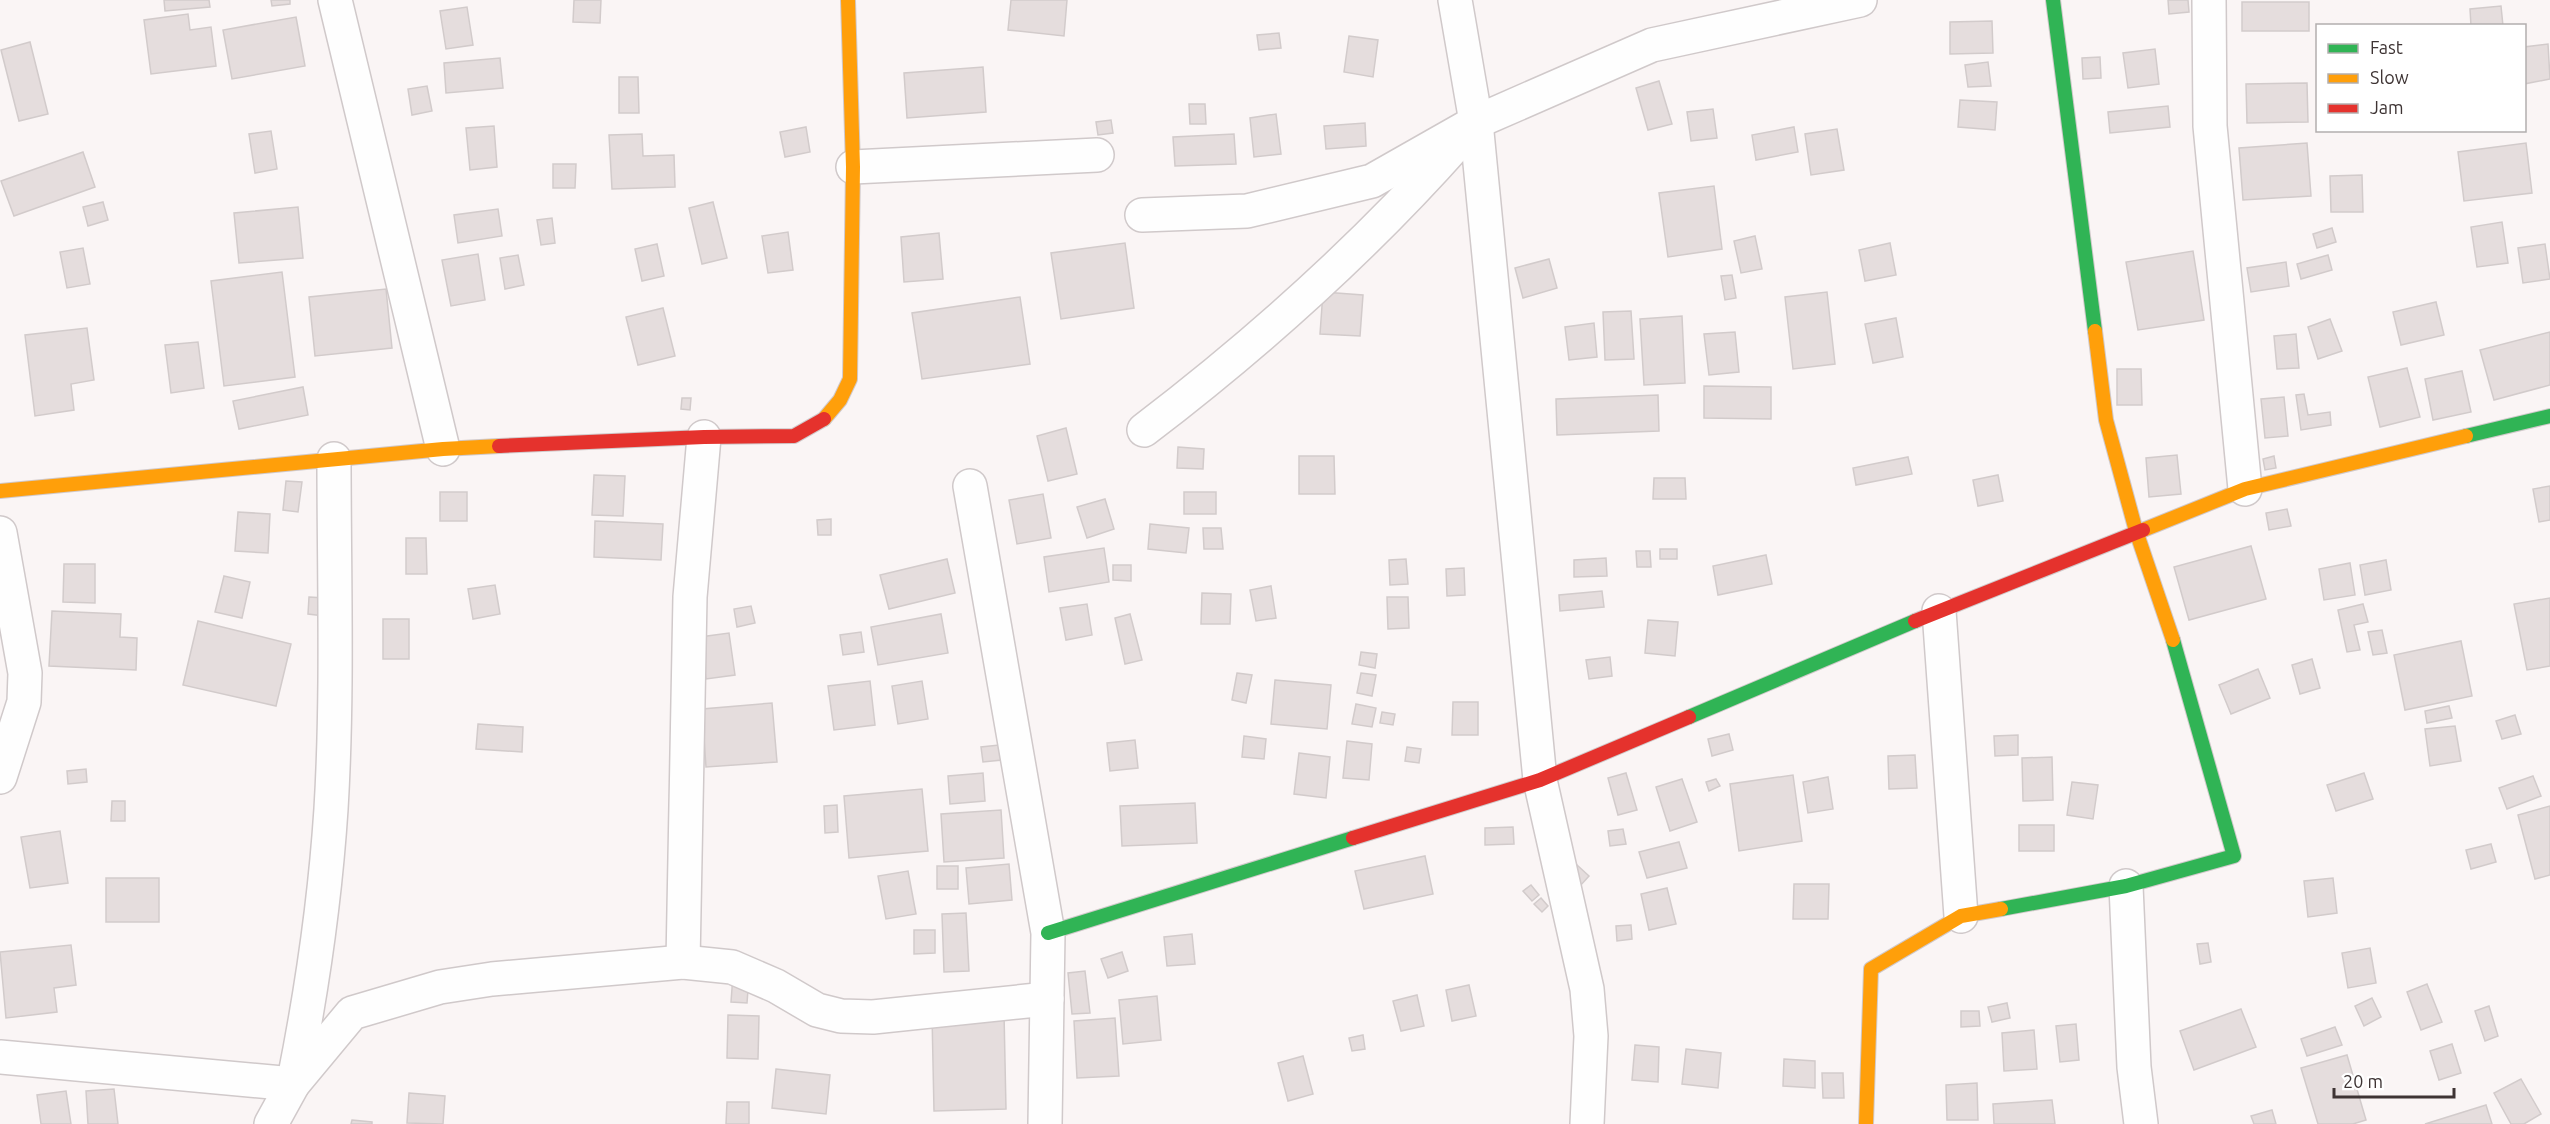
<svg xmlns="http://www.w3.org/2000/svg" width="2550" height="1124" font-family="Ubuntu,sans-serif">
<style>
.building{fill:#e5dddd;stroke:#d2cbcb;stroke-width:1.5}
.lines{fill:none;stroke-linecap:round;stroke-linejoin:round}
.street-casing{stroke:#d0c9ca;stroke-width:36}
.fast-casing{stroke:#d0c9ca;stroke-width:16}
.slow-casing{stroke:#d0c9ca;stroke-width:16}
.jam-casing{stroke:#d0c9ca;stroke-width:16}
.street{stroke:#fefefe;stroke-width:33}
.fast{stroke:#30b455;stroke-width:14}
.slow{stroke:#ff9f0a;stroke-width:14}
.jam{stroke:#e5322d;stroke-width:14}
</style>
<rect width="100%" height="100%" fill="#faf5f5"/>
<g class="building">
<path d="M164 0H209L210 7 165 11Z"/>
<path d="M271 0H290V4L272 6Z"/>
<path d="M574 0H601L600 23 573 22Z"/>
<path d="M1011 0H1067L1064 36 1008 30Z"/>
<path d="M2168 0H2188L2189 12 2169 14Z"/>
<rect x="2242" y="2" width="67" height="29"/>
<path d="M2501 6 2503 26H2471L2470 9Z"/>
<path d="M467 7 473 45 446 49 440 11Z"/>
<path d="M188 14 190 30 211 27 216 66 151 74 144 20Z"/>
<path d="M296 17 305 66 232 79 223 30Z"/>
<path d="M1992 21 1993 53 1950 54V22Z"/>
<path d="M1279 33 1281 48 1259 50 1257 35Z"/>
<path d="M1349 36 1378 40 1373 77 1344 72Z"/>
<path d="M30 42 48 114 19 121 1 50Z"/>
<path d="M2548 44 2550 79 2524 84V47Z"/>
<path d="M2155 49 2159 84 2128 88 2123 53Z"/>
<path d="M2100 57 2101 78 2083 79 2082 58Z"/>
<path d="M500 58 503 88 446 93 444 63Z"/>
<path d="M1988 62 1991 86 1968 87 1965 65Z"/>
<path d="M983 67 986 112 907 118 904 73Z"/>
<path d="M619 77H638L639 113H619Z"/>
<path d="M1659 81 1672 124 1648 130 1636 88Z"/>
<path d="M2307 83 2308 122 2247 123 2246 84Z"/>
<path d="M427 86 432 111 412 115 408 89Z"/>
<path d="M1960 100 1997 102 1995 130 1958 127Z"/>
<path d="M1189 104H1205L1206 124H1190Z"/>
<path d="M2168 106 2170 127 2110 133 2108 112Z"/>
<path d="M1713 109 1717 138 1691 141 1687 112Z"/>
<path d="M1276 114 1281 154 1254 157 1250 118Z"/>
<path d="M1111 120 1113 133 1098 135 1096 122Z"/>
<path d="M1365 123 1366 146 1326 149 1324 126Z"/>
<path d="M494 126 497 167 470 170 466 128Z"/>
<path d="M806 127 810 152 785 157 780 132Z"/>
<path d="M1794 127 1798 152 1756 160 1752 135Z"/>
<path d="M1837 129 1844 170 1811 175 1805 134Z"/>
<path d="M271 131 277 169 255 173 249 134Z"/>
<path d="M642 134 643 156 674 155 675 187 612 189 609 135Z"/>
<path d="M1234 134 1236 164 1175 166 1173 137Z"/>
<path d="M2307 143 2311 196 2243 200 2239 148Z"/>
<path d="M2526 143 2532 193 2464 201 2458 152Z"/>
<path d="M83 152 95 187 14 216 1 181Z"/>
<path d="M553 164H576L575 188H553Z"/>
<path d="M2362 175 2363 212H2331L2330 176Z"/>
<path d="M1714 186 1722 249 1668 257 1659 193Z"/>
<path d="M103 202 108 220 88 226 83 207Z"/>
<path d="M713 202 727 258 702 264 689 208Z"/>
<path d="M298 207 303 258 239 263 234 213Z"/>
<path d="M498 209 502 236 458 243 454 215Z"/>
<path d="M552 218 555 243 541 245 537 220Z"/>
<path d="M2502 222 2508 263 2477 267 2471 227Z"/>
<path d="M2332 228 2336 242 2317 248 2313 234Z"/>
<path d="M788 232 793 270 768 273 762 236Z"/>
<path d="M939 233 943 279 904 282 901 237Z"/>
<path d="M1755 236 1762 269 1741 273 1734 241Z"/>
<path d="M1125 243 1134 308 1061 319 1051 253Z"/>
<path d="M1890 243 1896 275 1865 281 1859 250Z"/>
<path d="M657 244 664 276 642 281 635 249Z"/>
<path d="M2545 244 2550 279 2523 283 2518 248Z"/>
<path d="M83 248 90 284 67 288 60 252Z"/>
<path d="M2193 251 2204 320 2138 330 2126 262Z"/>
<path d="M478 254 485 300 451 306 442 260Z"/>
<path d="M518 255 524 285 505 289 500 258Z"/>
<path d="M2328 255 2332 270 2301 279 2297 264Z"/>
<path d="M1549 259 1557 288 1523 298 1515 268Z"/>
<path d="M2286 262 2289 286 2251 292 2247 268Z"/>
<path d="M282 272 295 377 224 386 211 281Z"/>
<path d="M1732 275 1736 298 1725 300 1721 276Z"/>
<path d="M386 289 392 348 315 356 309 297Z"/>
<path d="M1323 292 1363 295 1360 336 1320 334Z"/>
<path d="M1827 292 1835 364 1793 369 1785 297Z"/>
<path d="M1020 297 1030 364 922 379 912 313Z"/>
<path d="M2436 302 2444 335 2401 345 2393 312Z"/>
<path d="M663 308 675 356 638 365 626 317Z"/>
<path d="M1631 311 1634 359 1605 360 1603 312Z"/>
<path d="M1682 316 1685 383 1644 385 1640 319Z"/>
<path d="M1896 318 1903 357 1873 363 1865 324Z"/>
<path d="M2330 319 2342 351 2318 359 2308 327Z"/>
<path d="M1594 323 1597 357 1569 360 1565 327Z"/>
<path d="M87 328 94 380 71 384 74 410 35 416 25 335Z"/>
<path d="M1735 332 1739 372 1709 375 1704 334Z"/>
<path d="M2550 332V385L2494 400 2480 350Z"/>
<path d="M2296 334 2299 368 2277 369 2274 336Z"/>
<path d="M198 342 204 388 171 393 165 345Z"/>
<path d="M2407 368 2420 417 2380 427 2368 377Z"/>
<path d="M2117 369H2141L2142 405H2117Z"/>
<path d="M2462 371 2471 412 2433 420 2425 379Z"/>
<path d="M1704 386 1771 387V419L1704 418Z"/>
<path d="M303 387 308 415 239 429 233 401Z"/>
<path d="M2304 394 2308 415 2330 412 2331 425 2301 430 2296 395Z"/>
<path d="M1658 395 1659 431 1557 435 1556 399Z"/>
<path d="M2284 397 2288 436 2265 438 2261 399Z"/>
<path d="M682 398H691L690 410 681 409Z"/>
<path d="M1066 428 1077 474 1048 481 1037 436Z"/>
<path d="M1178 447 1204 449 1203 469 1177 468Z"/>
<path d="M2177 455 2181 494 2149 497 2146 458Z"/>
<path d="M1299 456H1334L1335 494H1299Z"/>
<path d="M2274 456 2276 468 2265 470 2263 459Z"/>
<path d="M1908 457 1912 474 1856 485 1853 468Z"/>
<path d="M594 475 625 476 623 516 592 515Z"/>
<path d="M1998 475 2003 501 1978 506 1973 480Z"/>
<path d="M1654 478H1685L1686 499H1653Z"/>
<path d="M286 481 302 482 298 512 283 510Z"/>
<path d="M2550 486V520L2539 522 2533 489Z"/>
<rect x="440" y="492" width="27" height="29"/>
<rect x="1184" y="492" width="32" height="22"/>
<path d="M1043 494 1051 538 1017 544 1009 500Z"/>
<path d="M1105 499 1114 529 1087 538 1077 507Z"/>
<path d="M2287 509 2291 526 2269 530 2266 513Z"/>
<path d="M238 512 270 514 268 553 235 551Z"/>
<path d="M831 519V535H818L817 520Z"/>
<path d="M595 521 663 524 661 560 594 557Z"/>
<path d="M1150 524 1189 528 1186 553 1148 549Z"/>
<path d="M1203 528H1221L1223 549H1204Z"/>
<path d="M406 538H426L427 574H406Z"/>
<path d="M2251 546 2266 599 2189 620 2174 567Z"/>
<path d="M1104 548 1109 582 1049 592 1044 557Z"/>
<rect x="1660" y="549" width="17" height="10"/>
<path d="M1636 551H1650L1651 567H1637Z"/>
<path d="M1766 555 1772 584 1718 595 1713 566Z"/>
<path d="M1606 558 1607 576 1574 577V560Z"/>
<path d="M947 559 955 593 889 609 880 575Z"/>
<path d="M1406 559 1408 584 1390 585 1389 560Z"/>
<path d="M2386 560 2391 590 2365 595 2360 565Z"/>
<path d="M2350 563 2355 595 2324 600 2319 569Z"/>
<path d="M64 564H95V603L63 602Z"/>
<path d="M1113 565H1131V581L1113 580Z"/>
<path d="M1464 568 1465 595 1447 596 1446 569Z"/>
<path d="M224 576 250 582 242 618 215 612Z"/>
<path d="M495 585 500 614 473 619 468 589Z"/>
<path d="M1271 586 1276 618 1256 621 1250 590Z"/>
<path d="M1602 591 1604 607 1560 611 1559 595Z"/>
<path d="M1202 593 1231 594 1230 624H1201Z"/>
<path d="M309 597 325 598 324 616 308 614Z"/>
<path d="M1387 597H1408L1409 628 1388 629Z"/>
<path d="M2550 598V666L2527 670 2514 604Z"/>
<path d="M1087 604 1092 635 1066 640 1060 608Z"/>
<path d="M2363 604 2368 622 2354 625 2360 650 2347 652 2338 610Z"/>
<path d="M751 606 755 623 737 627 734 609Z"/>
<path d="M52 611 121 614 120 637 137 638 136 670 49 666Z"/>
<path d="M941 614 948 653 878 665 871 627Z"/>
<path d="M1130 614 1142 660 1125 664 1115 618Z"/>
<rect x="383" y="619" width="26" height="40"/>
<path d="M1648 620 1678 622 1675 656 1645 653Z"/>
<path d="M198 621 291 644 276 706 183 685Z"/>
<path d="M2382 630 2387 653 2373 655 2368 632Z"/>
<path d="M861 632 864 652 843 655 840 635Z"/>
<path d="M729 633 735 675 706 679 700 637Z"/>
<path d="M2461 641 2472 696 2405 710 2394 655Z"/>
<path d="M1361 652 1377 654 1375 668 1359 665Z"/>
<path d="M1610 657 1612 676 1589 679 1586 660Z"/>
<path d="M2312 659 2320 688 2300 694 2292 665Z"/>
<path d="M2258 669 2270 698 2231 714 2219 685Z"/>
<path d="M1237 673 1252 675 1246 703 1232 700Z"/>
<path d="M1361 673 1376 675 1372 696 1357 693Z"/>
<path d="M1275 680 1331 685 1327 729 1271 724Z"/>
<path d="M870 681 875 725 834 730 828 686Z"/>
<path d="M922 681 928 719 898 724 892 686Z"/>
<path d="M1453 702H1478V735H1452Z"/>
<path d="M772 703 777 762 706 767 702 709Z"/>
<path d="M1356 704 1376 708 1372 727 1352 724Z"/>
<path d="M2449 706 2452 718 2427 723 2425 711Z"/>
<path d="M1382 712 1395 714 1393 725 1380 723Z"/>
<path d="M2515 715 2521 734 2502 739 2496 721Z"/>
<path d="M478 724 523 727 522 752 476 749Z"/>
<path d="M2455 726 2461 761 2430 766 2425 729Z"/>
<path d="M1729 734 1733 750 1712 756 1708 739Z"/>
<path d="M2018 735V755L1995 756 1994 736Z"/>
<path d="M1244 736 1266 739 1264 759 1242 757Z"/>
<path d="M1135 740 1138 768 1110 771 1107 743Z"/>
<path d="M1347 741 1372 744 1369 780 1343 778Z"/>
<path d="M999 745 1002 760 983 762 981 747Z"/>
<path d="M1407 747 1421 749 1419 763 1405 761Z"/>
<path d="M1299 753 1330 757 1326 798 1294 794Z"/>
<path d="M1915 755 1917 788 1889 789 1888 756Z"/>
<path d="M2052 757 2053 800 2023 801 2022 758Z"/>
<path d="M86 769 87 782 68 784 67 771Z"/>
<path d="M983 773 985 801 950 804 948 776Z"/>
<path d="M1626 773 1637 810 1618 815 1608 778Z"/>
<path d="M2364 773 2373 799 2336 811 2327 785Z"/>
<path d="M1793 775 1802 841 1739 851 1730 784Z"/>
<path d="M2533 776 2541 796 2507 809 2499 788Z"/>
<path d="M1828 777 1833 809 1808 813 1803 782Z"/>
<path d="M1682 779 1697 822 1670 831 1656 787Z"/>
<path d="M1716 779 1720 786 1709 791 1706 782Z"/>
<path d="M2072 782 2098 785 2093 819 2067 815Z"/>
<path d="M922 789 928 851 849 858 844 796Z"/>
<path d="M112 801H125V821H111Z"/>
<path d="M1195 803 1197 843 1122 846 1120 806Z"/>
<path d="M837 805 838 832 825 833 824 806Z"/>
<path d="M2550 806V875L2535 879 2518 815Z"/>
<path d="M1001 810 1004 858 944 862 941 814Z"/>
<rect x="2019" y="825" width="35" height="26"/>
<path d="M1513 827 1514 844 1485 845V828Z"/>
<path d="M1623 829 1626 844 1610 846 1608 831Z"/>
<path d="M60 831 68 883 30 888 21 837Z"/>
<path d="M1679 842 1687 868 1647 878 1639 852Z"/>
<path d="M2491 844 2496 862 2471 869 2466 850Z"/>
<path d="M1425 856 1433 894 1364 909 1355 871Z"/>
<path d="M1009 864 1012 900 969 904 966 868Z"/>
<path d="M1577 865 1589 876 1580 886 1568 875Z"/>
<rect x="937" y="866" width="21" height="23"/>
<path d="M908 871 916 914 886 919 878 876Z"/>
<rect x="106" y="878" width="53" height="44"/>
<path d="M2333 878 2337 913 2308 917 2304 881Z"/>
<path d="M1794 884H1829L1828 919H1793Z"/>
<path d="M1531 885 1539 895 1532 901 1523 891Z"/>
<path d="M1667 888 1676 924 1649 930 1641 894Z"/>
<path d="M1541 898 1548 906 1542 912 1534 904Z"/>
<path d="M966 913 969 971 944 972 942 914Z"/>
<path d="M1631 925 1632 939 1617 941 1616 926Z"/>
<path d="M914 930H935V953L914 954Z"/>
<path d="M1192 934 1195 964 1167 966 1164 937Z"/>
<path d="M2208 943 2211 962 2200 964 2197 944Z"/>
<path d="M71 945 76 985 54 988 57 1012 6 1018 0 952Z"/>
<path d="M2370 948 2376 983 2348 988 2342 953Z"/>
<path d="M1122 952 1128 971 1108 978 1101 959Z"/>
<path d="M1085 971 1090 1013 1072 1014 1068 973Z"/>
<path d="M733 975 749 976 747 1003 731 1002Z"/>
<path d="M2427 984 2442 1022 2421 1030 2407 992Z"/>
<path d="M1469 985 1476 1016 1452 1021 1446 990Z"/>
<path d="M1417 995 1424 1026 1401 1031 1393 1001Z"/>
<path d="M1157 996 1161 1040 1123 1044 1119 1000Z"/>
<path d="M2372 998 2381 1017 2364 1026 2355 1006Z"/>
<path d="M2007 1003 2010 1018 1992 1022 1988 1007Z"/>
<path d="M2489 1006 2498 1036 2485 1041 2475 1011Z"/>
<path d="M2241 1009 2256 1047 2194 1070 2180 1031Z"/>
<path d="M1961 1011H1979L1980 1026 1961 1027Z"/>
<path d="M1004 1013 1006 1109 934 1111 932 1015Z"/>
<path d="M728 1015 759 1016 758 1059 727 1058Z"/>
<path d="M1115 1018 1119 1076 1077 1078 1074 1021Z"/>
<path d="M2076 1024 2079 1060 2060 1062 2056 1026Z"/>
<path d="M2335 1027 2342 1045 2307 1056 2301 1039Z"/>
<path d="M2034 1030 2037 1069 2004 1071 2002 1033Z"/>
<path d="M1363 1035 1365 1049 1352 1051 1349 1038Z"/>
<path d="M2452 1044 2461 1073 2439 1080 2430 1051Z"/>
<path d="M1635 1045 1659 1047 1658 1082 1632 1080Z"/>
<path d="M1686 1049 1721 1053 1718 1088 1682 1084Z"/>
<path d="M2347 1055 2366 1120 2353 1124H2318L2301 1068Z"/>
<path d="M1303 1056 1313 1094 1288 1101 1278 1063Z"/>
<path d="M1784 1059 1815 1061V1088L1783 1086Z"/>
<path d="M776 1069 830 1075 826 1114 772 1108Z"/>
<path d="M1822 1073H1843L1844 1098H1823Z"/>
<path d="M2521 1079 2541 1114 2524 1124H2511L2494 1093Z"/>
<path d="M1977 1083 1978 1120H1947L1946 1085Z"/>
<path d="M114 1089 118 1124H88L86 1091Z"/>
<path d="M66 1091 71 1124H41L37 1095Z"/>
<path d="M409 1093 445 1096 443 1124 407 1123Z"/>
<path d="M2052 1100 2055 1124H1994L1993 1104Z"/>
<path d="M727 1102H749V1124H726Z"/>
<path d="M2486 1105 2492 1124H2425Z"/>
<path d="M2272 1110 2276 1124H2254L2251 1116Z"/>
<path d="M352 1120 372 1122V1124H351Z"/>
</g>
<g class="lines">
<g class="street-casing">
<g id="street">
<path d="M335 0 443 449"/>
<path d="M1455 0 1476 122 1540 780 1587 989 1591 1036 1587 1124"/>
<path d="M2209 0 2210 126 2245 489"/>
<path d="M853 167 1097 155"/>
<path d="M1142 215 1247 211 1372 181 1476 122 1652 45 1860 0"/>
<path d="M1144 430C1258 343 1363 249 1458 142"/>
<path d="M970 486 1048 933 1045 1124"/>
<path d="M0 533 25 673 24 702 0 777"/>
<path d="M1939 611 1961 916"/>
<path d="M2126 886 2134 1067 2141 1124"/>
<path d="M683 962 690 597 704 437"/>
<path d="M0 1057 293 1084"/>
<path d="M294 1080C312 990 325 901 331 809 338 693 334 575 334 459"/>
<path d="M271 1124 293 1084 352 1013 440 987 492 979 683 962 732 967 776 986 817 1010 841 1016 873 1017 1047 999"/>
</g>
</g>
<g class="fast-casing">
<g id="fast">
<path d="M2053 0 2095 331"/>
<path d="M2466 436 2550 416"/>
<path d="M1689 717 1915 621"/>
<path d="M2001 909 2126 886 2234 856 2173 640"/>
<path d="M1048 933 1353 838"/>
</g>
</g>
<g class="slow-casing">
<g id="slow">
<path d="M2095 331 2106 420 2136 531 2173 640"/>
<path d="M824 419 840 400 850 379 853 167 848 0"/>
<path d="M0 491 443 449 499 446"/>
<path d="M2143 530 2245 489 2466 436"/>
<path d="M1866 1124 1871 969 1961 916 2001 909"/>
</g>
</g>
<g class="jam-casing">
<g id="jam">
<path d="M499 446 704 437 794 436 824 419"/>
<path d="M1915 621 2143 530"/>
<path d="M1353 838 1540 780 1689 717"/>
</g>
</g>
<use href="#street" class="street"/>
<use href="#fast" class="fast"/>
<use href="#slow" class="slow"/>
<use href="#jam" class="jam"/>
</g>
<rect x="2316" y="24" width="210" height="108" fill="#ffffff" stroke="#b2aeae" stroke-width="1.5"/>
<rect x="2328" y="44" width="30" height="9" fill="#30b455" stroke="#b2aeae" stroke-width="1.5"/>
<text x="2370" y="54" font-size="18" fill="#3e3434">Fast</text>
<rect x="2328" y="74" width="30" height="9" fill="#ff9f0a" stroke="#b2aeae" stroke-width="1.5"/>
<text x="2370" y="84" font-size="18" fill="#3e3434">Slow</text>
<rect x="2328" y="104" width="30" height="9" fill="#e5322d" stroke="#b2aeae" stroke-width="1.5"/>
<text x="2370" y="114" font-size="18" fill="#3e3434">Jam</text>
<path d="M2334 1088v9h120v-9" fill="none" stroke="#3e3434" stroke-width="3"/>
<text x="2343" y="1088" font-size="18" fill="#3e3434" stroke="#ffffff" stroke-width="4.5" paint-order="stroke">20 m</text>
</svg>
